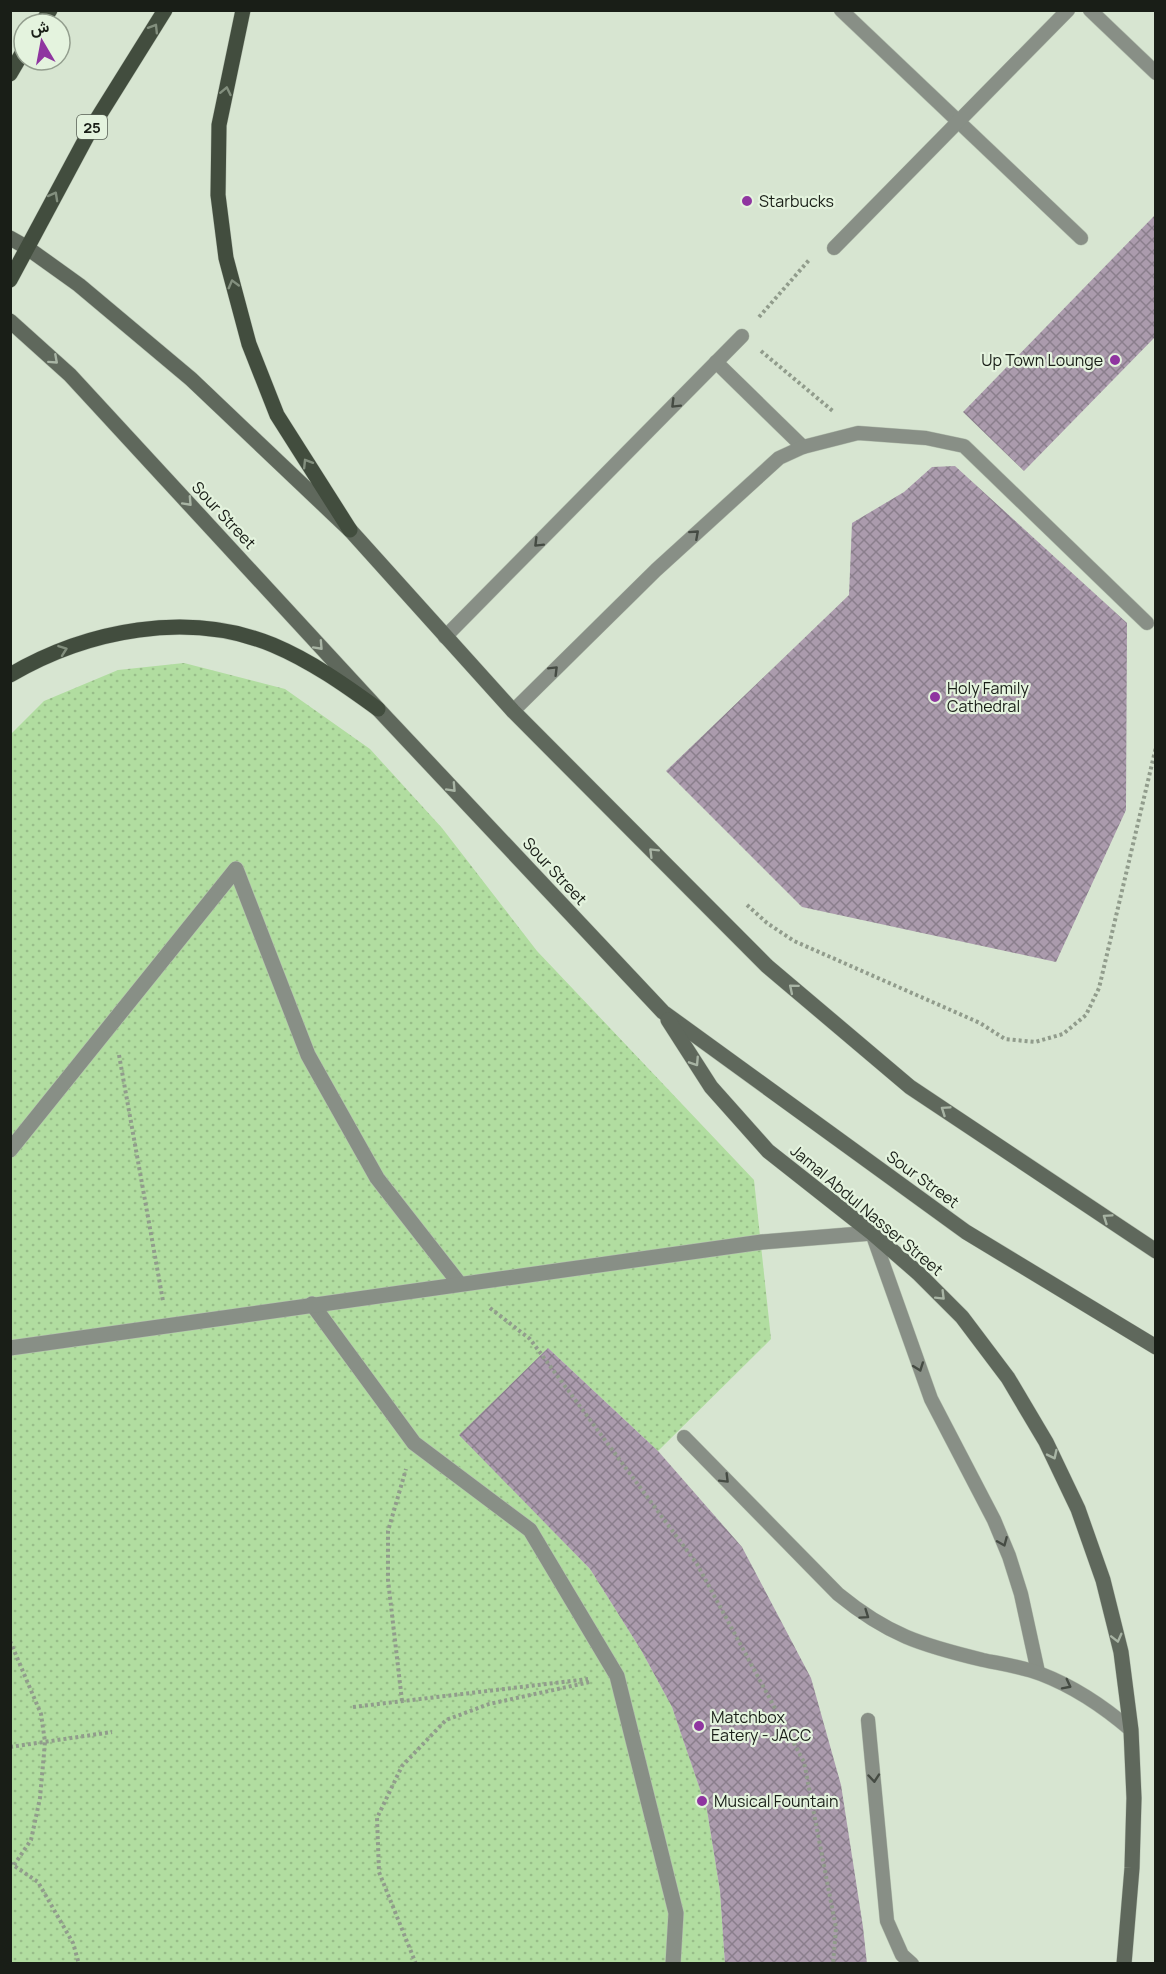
<svg xmlns="http://www.w3.org/2000/svg" width="1166" height="1974" font-family="Manrope,Vazirmatn,sans-serif">
<style>
.park{fill:url(#park-dots)}
.building{fill:url(#building-cross-hatch)}
.lines{fill:none;stroke-linecap:round;stroke-linejoin:round}
.service-casing{stroke:#b5c1b0;stroke-width:15}
.pedestrian-casing{stroke:#b5c1b0;stroke-width:16}
.secondary-casing{stroke:#b5c1b0;stroke-width:16}
.primary-casing{stroke:#b5c1b0;stroke-width:16}
.path{stroke:#919c8c;stroke-width:4;stroke-dasharray:3 3;stroke-linecap:butt}
.service{stroke:#888f86;stroke-width:14}
.pedestrian{stroke:#888f86;stroke-width:15}
.secondary{stroke:#5f685c;stroke-width:15}
.primary{stroke:#424d3e;stroke-width:15}
.oneway{stroke:#838f7e}
.oneway2{stroke:#a8b4a4}
.oneway3{stroke:#454b43}
.poi-dot{fill:#8f35a0;stroke:#e4f3de;stroke-width:2}
.labels{text-anchor:middle;dominant-baseline:central;stroke-width:4.5;stroke-linejoin:round;paint-order:stroke}
.shield{fill:#e4f3de;stroke:#565e53;stroke-width:1.5}
.shield-label{font-size:15px;font-weight:bold;fill:#191e17}
.poi-label{font-size:16px;fill:#191e17;stroke:#e4f3de;text-anchor:start}
.street-label{font-size:16px;fill:#191e17;stroke:#e4f3de}
</style>
<defs>
<pattern id="park-dots" width="8" height="8" patternUnits="userSpaceOnUse" patternTransform="scale(1.5)"><rect width="8" height="8" fill="#b1dda0"/><path d="M2 2h.1M6 6h.1" fill="none" stroke="#98bd89" stroke-width="1.8" stroke-linecap="round"/></pattern>
<pattern id="building-cross-hatch" width="8" height="8" patternUnits="userSpaceOnUse" patternTransform="scale(1.5)"><rect width="8" height="8" fill="#ab9bad"/><path d="M0 0l8 8M0 8l8-8" fill="none" stroke="#8a7e8c"/></pattern>
</defs>
<rect width="100%" height="100%" fill="#d7e5d1"/>
<path class="park" d="M184 663 285 689 370 749 442 828 537 951 754 1180 771 1339 658 1451 548 1348 460 1435 590 1569 641 1650 672 1707 707 1810 720 1891 725 1963 11 1964V734L44 701 118 670Z"/>
<g class="building">
<path d="M1156 214V336L1024 471 963 412Z"/>
<path d="M955 466 1127 623 1126 810 1056 962 802 907 666 771 849 595 852 523 904 492 932 467Z"/>
<path d="M548 1348 658 1451 742 1547 811 1678 841 1785 863 1927 867 1964H725L720 1891 707 1810 672 1707 641 1650 590 1569 459 1435Z"/>
</g>
<g class="lines">
<g class="service-casing">
<g id="service">
<path d="M841 10 1081 238"/>
<path d="M1090 10 1156 73"/>
<path d="M834 248 1068 10"/>
<path d="M716 362 803 447"/>
<path d="M445 637 742 336"/>
<path d="M513 711 656 570 779 458 803 447 858 433 926 438 964 446 1147 623"/>
<path d="M872 1233 931 1399 994 1520 1009 1556 1021 1594 1038 1672"/>
<path d="M684 1437 838 1594C888 1635 921 1645 983 1660 1002 1664 1023 1667 1041 1674 1075 1687 1103 1706 1131 1730"/>
<path d="M868 1720 887 1921 902 1955 912 1964"/>
</g>
</g>
<g class="pedestrian-casing">
<g id="pedestrian">
<path d="M10 1150 236 869 308 1055 377 1178 459 1283"/>
<path d="M312 1304 414 1443 530 1530 617 1676 676 1913 673 1964"/>
<path d="M10 1348 762 1242 872 1233"/>
</g>
</g>
<g class="secondary-casing">
<g id="secondary">
<path d="M10 238 26 247 79 285 191 379 350 530 513 711 767 966 910 1087 1156 1251"/>
<path d="M10 321 70 375 378 709 663 1012 966 1232 1156 1347"/>
<path d="M668 1020 711 1087 768 1151 872 1233 918 1273 962 1317 1008 1378 1046 1442 1078 1509 1103 1580 1121 1652 1131 1730 1134 1798 1132 1868 1124 1964"/>
</g>
</g>
<g class="primary-casing">
<g id="primary">
<path d="M243 10 219 125 218 195 226 258 249 344 277 415 350 530"/>
<path d="M41 24 50 10"/>
<path d="M10 74 24 50"/>
<path d="M10 280 92 127 165 10"/>
<path d="M10 675C87 630 188 610 273 645 311 661 345 685 378 709"/>
</g>
</g>
<g class="path">
<path d="M759 317 810 259"/>
<path d="M761 351 834 412"/>
<path d="M747 905 767 923 794 941 980 1023 1005 1039 1035 1042 1063 1034 1086 1015 1099 988 1156 747"/>
<path d="M119 1055 163 1301"/>
<path d="M490 1308 530 1339 697 1564 804 1762 836 1928 833 1964"/>
<path d="M10 1641 41 1714 45 1742 40 1798 31 1840 14 1865"/>
<path d="M402 1701 388 1580V1531L406 1469"/>
<path d="M353 1707 588 1679"/>
<path d="M10 1747 112 1732"/>
<path d="M10 1863 38 1882 73 1943 79 1964"/>
<path d="M416 1964 379 1872 377 1818 402 1766 446 1720 489 1704 590 1682"/>
</g>
<use href="#service" class="service"/>
<use href="#pedestrian" class="pedestrian"/>
<use href="#secondary" class="secondary"/>
<use href="#primary" class="primary"/>
</g>
<defs><path id="oneway-chevron" d="M-2-3.5L2.5 0L-2 3.5" fill="none" stroke-width="1.6" stroke-linecap="round" stroke-linejoin="round" transform="scale(1.5)"/></defs>
<g class="oneway">
<use href="#oneway-chevron" transform="translate(154 28) rotate(-58)"/>
<use href="#oneway-chevron" transform="translate(226 91) rotate(-78)"/>
<use href="#oneway-chevron" transform="translate(54 196) rotate(-61)"/>
<use href="#oneway-chevron" transform="translate(233 284) rotate(-105)"/>
<use href="#oneway-chevron" transform="translate(307 463) rotate(-122)"/>
<use href="#oneway-chevron" transform="translate(63 650) rotate(-20)"/>
</g>
<g class="oneway2">
<use href="#oneway-chevron" transform="translate(54 360) rotate(42)"/>
<use href="#oneway-chevron" transform="translate(188 502) rotate(47)"/>
<use href="#oneway-chevron" transform="translate(319 646) rotate(47)"/>
<use href="#oneway-chevron" transform="translate(452 788) rotate(47)"/>
<use href="#oneway-chevron" transform="translate(653 852) rotate(-135)"/>
<use href="#oneway-chevron" transform="translate(793 988) rotate(-140)"/>
<use href="#oneway-chevron" transform="translate(695 1062) rotate(57)"/>
<use href="#oneway-chevron" transform="translate(945 1110) rotate(-146)"/>
<use href="#oneway-chevron" transform="translate(1107 1218) rotate(-146)"/>
<use href="#oneway-chevron" transform="translate(941 1296) rotate(45)"/>
<use href="#oneway-chevron" transform="translate(1053 1455) rotate(64)"/>
<use href="#oneway-chevron" transform="translate(1117 1638) rotate(76)"/>
</g>
<g class="oneway3">
<use href="#oneway-chevron" transform="translate(675 404) rotate(135)"/>
<use href="#oneway-chevron" transform="translate(695 534) rotate(-42)"/>
<use href="#oneway-chevron" transform="translate(538 543) rotate(135)"/>
<use href="#oneway-chevron" transform="translate(554 670) rotate(-45)"/>
<use href="#oneway-chevron" transform="translate(919 1367) rotate(70)"/>
<use href="#oneway-chevron" transform="translate(725 1479) rotate(45)"/>
<use href="#oneway-chevron" transform="translate(1003 1542) rotate(67)"/>
<use href="#oneway-chevron" transform="translate(865 1615) rotate(35)"/>
<use href="#oneway-chevron" transform="translate(1067 1685) rotate(27)"/>
<use href="#oneway-chevron" transform="translate(874 1778) rotate(85)"/>
</g>
<g class="poi-dot">
<circle cx="747" cy="201" r="6"/>
<circle cx="1115" cy="360" r="6"/>
<circle cx="935" cy="697" r="6"/>
<circle cx="699" cy="1726" r="6"/>
<circle cx="702" cy="1801" r="6"/>
</g>
<g class="labels">
<rect class="shield" x="77" y="115" width="30" height="24" rx="4.5"/>
<g class="shield-label">
<text x="92" y="127">25</text>
</g>
<g class="poi-label">
<text x="759" y="201">Starbucks</text>
<text x="1103" y="360" text-anchor="end">Up Town Lounge</text>
<text x="947" y="688">Holy Family<tspan x="947" dy="18">Cathedral</tspan></text>
<text x="711" y="1717">Matchbox<tspan x="711" dy="18">Eatery - JACC</tspan></text>
<text x="714" y="1801">Musical Fountain</text>
</g>
<g class="street-label">
<text transform="translate(224 515) rotate(47)">Sour Street</text>
<text transform="translate(555 871) rotate(47)">Sour Street</text>
<text transform="translate(923 1179) rotate(36)">Sour Street</text>
<text transform="translate(867 1210) rotate(40)">Jamal Abdul Nasser Street</text>
</g>
</g>
<rect width="1166" height="1974" fill="none" stroke="#191e17" stroke-width="24"/>
<g transform="translate(42 42) rotate(350)"><circle r="28" fill="#e4f3de" stroke="#939e8e" stroke-width="1.5"/>
<path d="M0-4.5L10 22L0 15L-10 22Z" fill="#8f35a0"/>
<text y="-9" font-size="16" font-weight="bold" text-anchor="middle" fill="#191e17">ش</text>
</g>
</svg>
